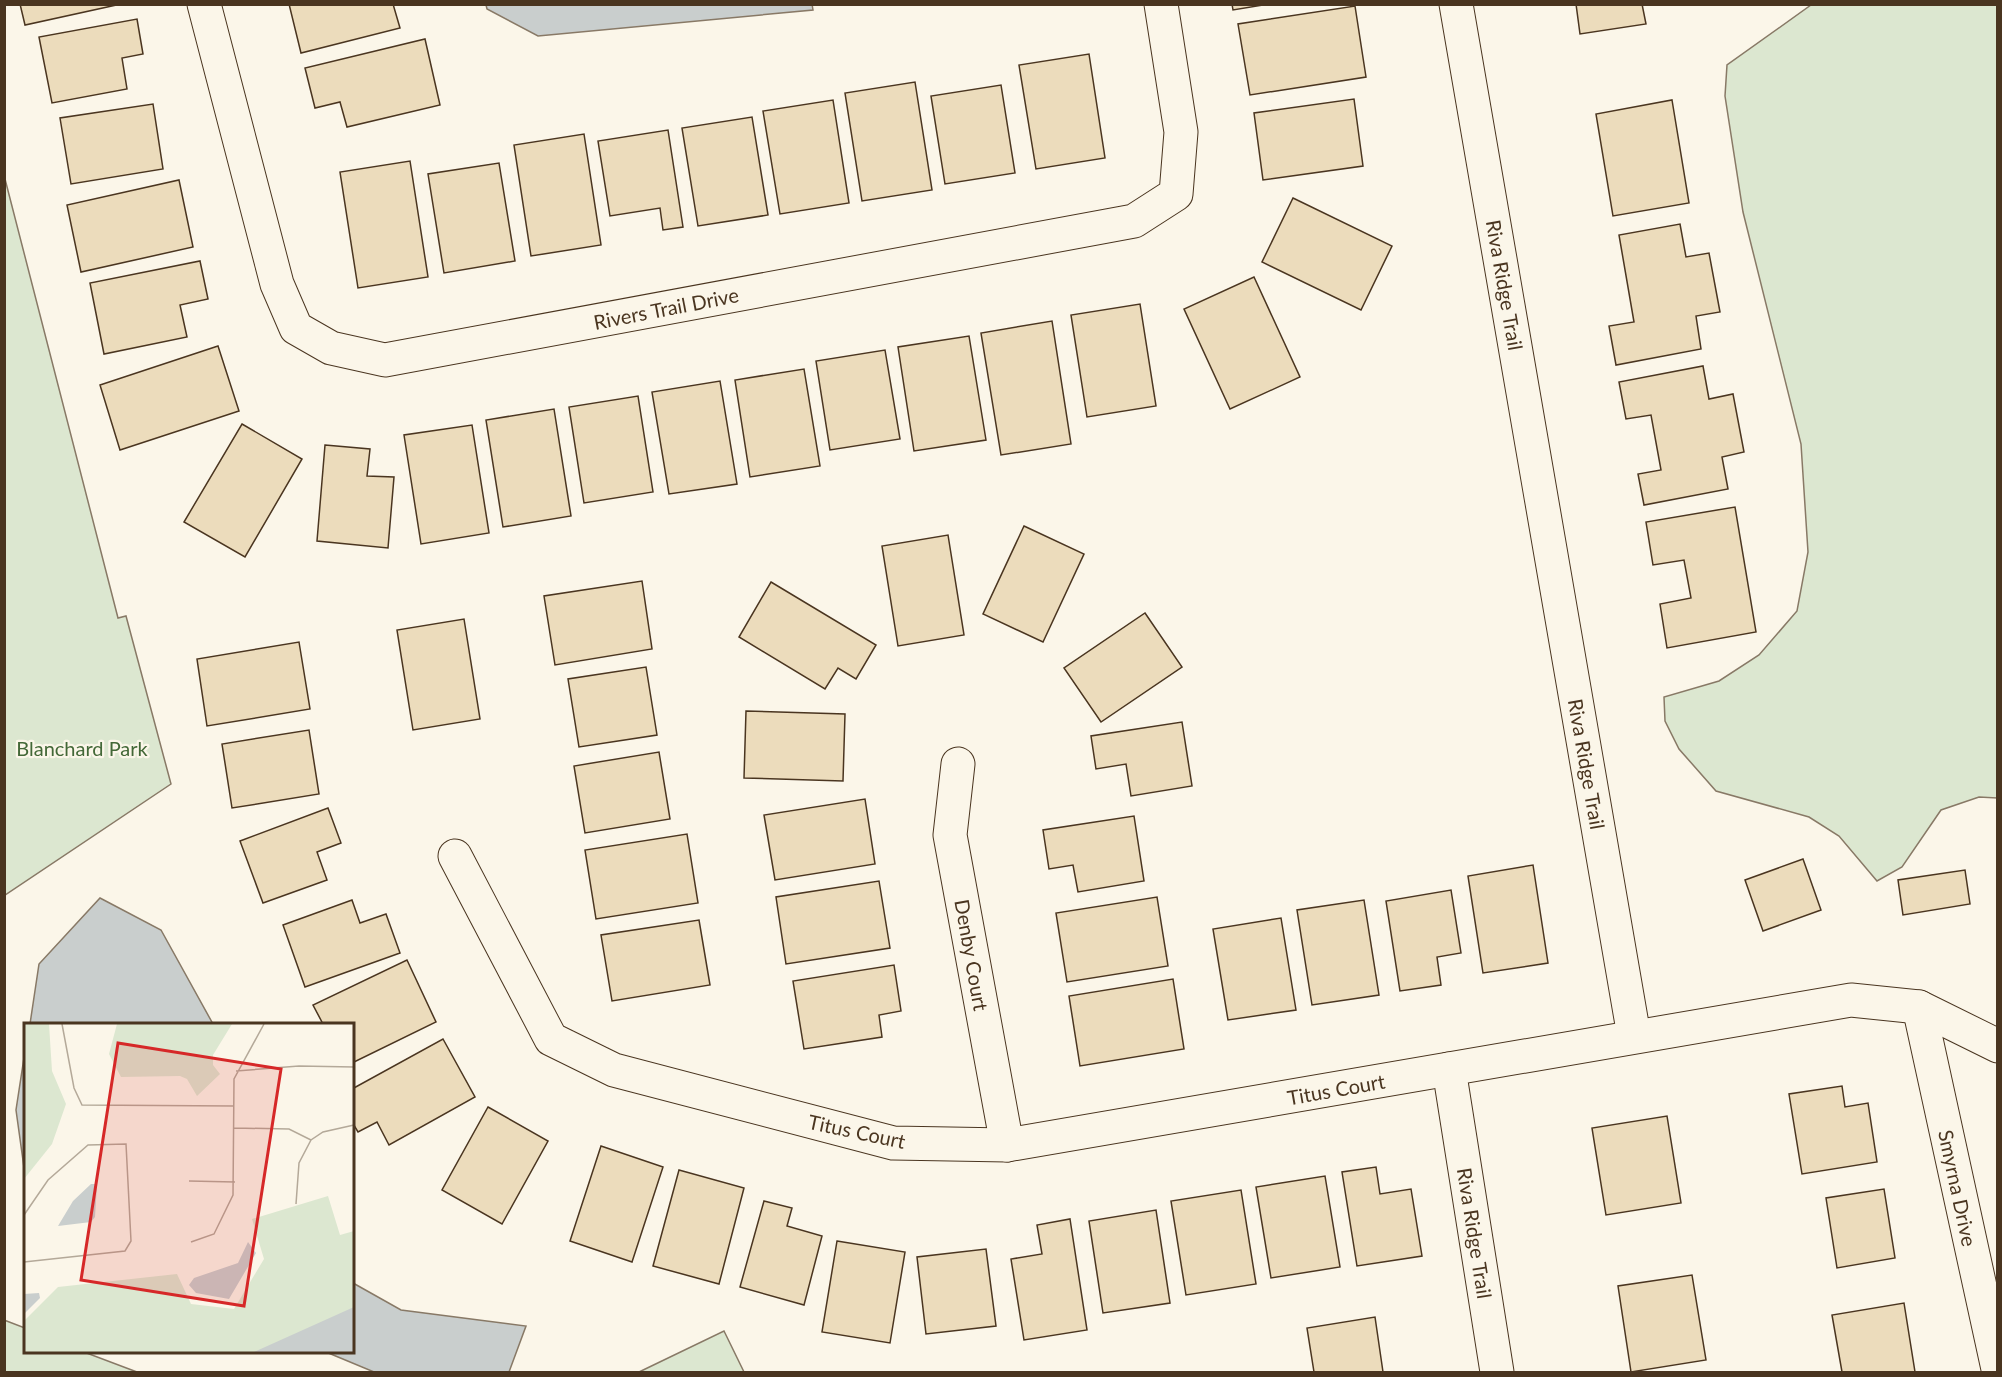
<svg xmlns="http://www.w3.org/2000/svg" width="2002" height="1377" font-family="Lato,sans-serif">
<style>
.green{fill:#dce7d0;stroke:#887966;stroke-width:1.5}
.water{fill:#c9cecd;stroke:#887966;stroke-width:1.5}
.building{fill:#ecdcbc;stroke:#4a3520;stroke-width:1.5}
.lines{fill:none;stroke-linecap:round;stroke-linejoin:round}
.street-casing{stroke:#4a3520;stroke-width:35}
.street{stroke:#fbf6e9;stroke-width:33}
.labels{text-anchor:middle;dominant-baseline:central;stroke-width:4.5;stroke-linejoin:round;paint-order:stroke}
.street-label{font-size:20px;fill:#4a3520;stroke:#fbf6e9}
.park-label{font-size:20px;fill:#436837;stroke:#fbf6e9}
.inset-road{fill:none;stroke:#b4a999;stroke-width:1.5}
.view{fill:#d62828;fill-opacity:0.15;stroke:#d62828;stroke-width:3}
.inset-edge{fill:none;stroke:#4a3520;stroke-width:3}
</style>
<rect width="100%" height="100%" fill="#fbf6e9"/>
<g class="green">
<path d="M1811 5H1997V798L1979 797 1941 810 1902 867 1877 881 1839 836 1809 817 1716 791 1679 749 1665 721 1664 697 1719 681 1759 655 1797 611 1808 552 1801 444 1743 212 1725 96 1727 65Z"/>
<path d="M5 179 118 618 126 616 171 784 5 895Z"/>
<path d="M4 1320 25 1328 26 1352H84L137 1372H5Z"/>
<path d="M724 1331 744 1372H639Z"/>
</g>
<g class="water">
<path d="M812 4 813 10 538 36 487 9 486 5Z"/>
<path d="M100 898 161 930 213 1024H30L39 964Z"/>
<path d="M25 1051V1175L16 1110Z"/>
<path d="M353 1283 401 1310 526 1326 509 1372H374L326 1352H352Z"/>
</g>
<g class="building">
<path d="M20 4H121L25 25Z"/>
<path d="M289 4H393L400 28 301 53Z"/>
<path d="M1232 4H1269L1233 10Z"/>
<path d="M1576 4H1642L1646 24 1580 34Z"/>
<path d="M1355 6 1366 77 1250 95 1238 24Z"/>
<path d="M137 19 143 54 122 58 127 89 52 103 39 37Z"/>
<path d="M425 39 440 105 347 127 340 102 315 108 305 68Z"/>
<path d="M1089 54 1105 158 1036 169 1019 65Z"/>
<path d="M915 82 932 190 862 201 845 93Z"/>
<path d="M1001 85 1015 173 945 184 931 96Z"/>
<path d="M1354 99 1363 166 1263 180 1254 113Z"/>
<path d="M833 100 849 203 780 214 763 111Z"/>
<path d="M1672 100 1689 203 1613 216 1596 114Z"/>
<path d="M153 104 163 169 71 184 60 118Z"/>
<path d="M752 117 768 215 698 226 682 128Z"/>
<path d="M668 130 683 227 663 230 660 208 610 216 598 141Z"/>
<path d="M584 134 601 245 531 256 514 145Z"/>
<path d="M410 161 428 277 358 288 340 172Z"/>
<path d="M499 163 515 261 444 273 428 174Z"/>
<path d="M179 180 193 247 81 272 67 205Z"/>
<path d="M1293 198 1392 246 1361 310 1262 262Z"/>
<path d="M1680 224 1686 257 1709 253 1720 312 1696 316 1701 349 1616 365 1609 326 1634 322 1619 235Z"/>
<path d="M200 261 208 299 180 305 187 337 104 354 90 283Z"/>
<path d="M1254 277 1300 377 1230 409 1184 309Z"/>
<path d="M1140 304 1156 406 1087 417 1071 315Z"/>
<path d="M1052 321 1071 444 1001 455 981 333Z"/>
<path d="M969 336 986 440 914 451 898 347Z"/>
<path d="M218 346 239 411 120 450 100 385Z"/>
<path d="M885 350 900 439 830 450 816 361Z"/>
<path d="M1703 366 1709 399 1733 394 1744 452 1722 457 1728 489 1644 505 1638 474 1661 470 1651 415 1626 419 1619 382Z"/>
<path d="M804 369 820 466 750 477 735 380Z"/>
<path d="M720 381 737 484 669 494 652 392Z"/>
<path d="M638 396 653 492 584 503 569 407Z"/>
<path d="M554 409 571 516 503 527 486 420Z"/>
<path d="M242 424 302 459 245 557 184 522Z"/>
<path d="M472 425 489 533 421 544 404 435Z"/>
<path d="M325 445 370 449 367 476 394 477 388 548 317 541Z"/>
<path d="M1735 507 1756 632 1667 648 1660 604 1691 598 1684 560 1653 565 1646 522Z"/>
<path d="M1024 526 1084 554 1043 642 983 614Z"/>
<path d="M948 535 964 635 898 646 882 546Z"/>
<path d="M642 581 652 649 555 665 544 596Z"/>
<path d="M771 582 876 645 856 679 838 668 825 689 739 637Z"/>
<path d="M1145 613 1182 667 1101 722 1064 668Z"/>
<path d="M464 619 480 719 413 730 397 630Z"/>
<path d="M299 642 310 709 207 726 197 659Z"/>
<path d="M646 667 657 735 579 747 568 679Z"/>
<path d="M746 711 845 714 843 781 744 778Z"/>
<path d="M1182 722 1192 786 1131 796 1126 764 1096 769 1091 736Z"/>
<path d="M309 730 319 794 232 808 222 744Z"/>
<path d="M659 752 670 819 585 833 574 766Z"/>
<path d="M865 799 875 864 775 880 764 815Z"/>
<path d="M328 808 341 843 317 852 327 880 263 903 240 841Z"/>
<path d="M1134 816 1144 881 1078 892 1073 865 1049 869 1043 830Z"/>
<path d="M687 834 698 903 596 919 585 850Z"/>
<path d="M1803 859 1821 910 1763 931 1745 880Z"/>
<path d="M1533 865 1548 963 1483 973 1468 876Z"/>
<path d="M1965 870 1970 904 1903 915 1898 880Z"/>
<path d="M879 881 890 948 786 964 776 897Z"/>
<path d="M1451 890 1461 953 1437 957 1441 985 1400 991 1386 901Z"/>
<path d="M1157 897 1168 966 1067 982 1056 913Z"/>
<path d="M352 900 360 923 386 914 400 953 305 987 283 925Z"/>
<path d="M1364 900 1379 995 1312 1005 1297 910Z"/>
<path d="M1281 918 1296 1010 1228 1020 1213 929Z"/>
<path d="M699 920 710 985 612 1001 601 935Z"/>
<path d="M407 960 436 1022 352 1063V1024H323L313 1005Z"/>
<path d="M894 965 901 1011 879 1015 882 1037 804 1049 793 981Z"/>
<path d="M1173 979 1184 1049 1080 1066 1069 996Z"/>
<path d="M443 1039 475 1097 389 1145 377 1122 358 1132 352 1122V1089Z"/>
<path d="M1842 1086 1845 1107 1868 1103 1877 1162 1802 1174 1789 1094Z"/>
<path d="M488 1107 548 1141 502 1224 442 1190Z"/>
<path d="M1667 1116 1681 1203 1606 1215 1592 1128Z"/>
<path d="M601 1146 663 1167 632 1262 570 1241Z"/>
<path d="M1376 1167 1380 1194 1411 1189 1422 1256 1357 1266 1342 1172Z"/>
<path d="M679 1170 744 1188 719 1284 653 1266Z"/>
<path d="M1325 1176 1340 1267 1271 1278 1256 1187Z"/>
<path d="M1884 1189 1895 1258 1837 1268 1826 1198Z"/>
<path d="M1241 1190 1256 1284 1186 1295 1171 1201Z"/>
<path d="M764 1201 792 1208 787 1226 822 1236 804 1305 740 1287Z"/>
<path d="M1156 1210 1170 1303 1103 1313 1089 1221Z"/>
<path d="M1070 1219 1087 1330 1024 1340 1011 1259 1042 1254 1037 1225Z"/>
<path d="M837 1241 905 1252 890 1343 822 1332Z"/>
<path d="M986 1249 996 1326 926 1334 917 1257Z"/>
<path d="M1692 1275 1706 1360 1631 1372 1618 1286Z"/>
<path d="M1904 1303 1915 1372H1842L1832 1315Z"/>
<path d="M1375 1317 1383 1372H1314L1307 1328Z"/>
</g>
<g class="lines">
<g class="street-casing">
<g id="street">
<path d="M204 4 277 284 296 328 331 348 385 360 1134 221 1176 194 1181 132 1161 4"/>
<path d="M1456 4 1634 1036"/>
<path d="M958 764 950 835 1007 1145"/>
<path d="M455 856 551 1039 614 1070 893 1143 1007 1145 1851 1000 1919 1007 1998 1046"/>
<path d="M1919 1007 1998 1369"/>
<path d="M1449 1069 1497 1372"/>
</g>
</g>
<use href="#street" class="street"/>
</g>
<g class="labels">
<g class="street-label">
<text transform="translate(1505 285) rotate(80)">Riva Ridge Trail</text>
<text transform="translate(666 308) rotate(-11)">Rivers Trail Drive</text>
<text transform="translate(1587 764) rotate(80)">Riva Ridge Trail</text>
<text transform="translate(972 955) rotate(80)">Denby Court</text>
<text transform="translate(1336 1089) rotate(-10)">Titus Court</text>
<text transform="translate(857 1131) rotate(12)">Titus Court</text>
<text transform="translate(1958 1188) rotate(78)">Smyrna Drive</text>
<text transform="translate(1475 1233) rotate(81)">Riva Ridge Trail</text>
</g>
<g class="park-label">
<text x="82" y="748">Blanchard Park</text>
</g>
</g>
<g transform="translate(24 1023)">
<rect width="330" height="330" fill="#fbf6e9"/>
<path d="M0 1H25L28 48 42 81 28 121 0 156ZM93 1H208L189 32V42L196 51 173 73 163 56 156 53 97 54 85 31ZM304 173 316 212 330 208V329H0V298L34 264 153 251 167 281 210 286 240 236 228 196Z" fill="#dce7d0"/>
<path d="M67 161H73L71 194 67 199 34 203 49 178ZM224 219 232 230 205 276 172 270 165 262 170 255 214 240ZM15 270 16 275 0 291V271ZM330 284V329H230Z" fill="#c9cecd"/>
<path class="inset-road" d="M38 1 50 65 58 82 210 83M212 48 275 43 330 44M210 105 265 106 287 117M165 158 211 159M272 181 275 140 287 117 299 109 330 102M0 192 24 157 64 122 102 121 107 218 101 228 0 239M167 219 190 211 209 172 210 56 240 1"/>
<path class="view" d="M94 20 257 46 220 283 57 257Z"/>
<rect width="330" height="330" class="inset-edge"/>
</g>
<rect width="2002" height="1377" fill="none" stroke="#4a3520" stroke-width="12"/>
</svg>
